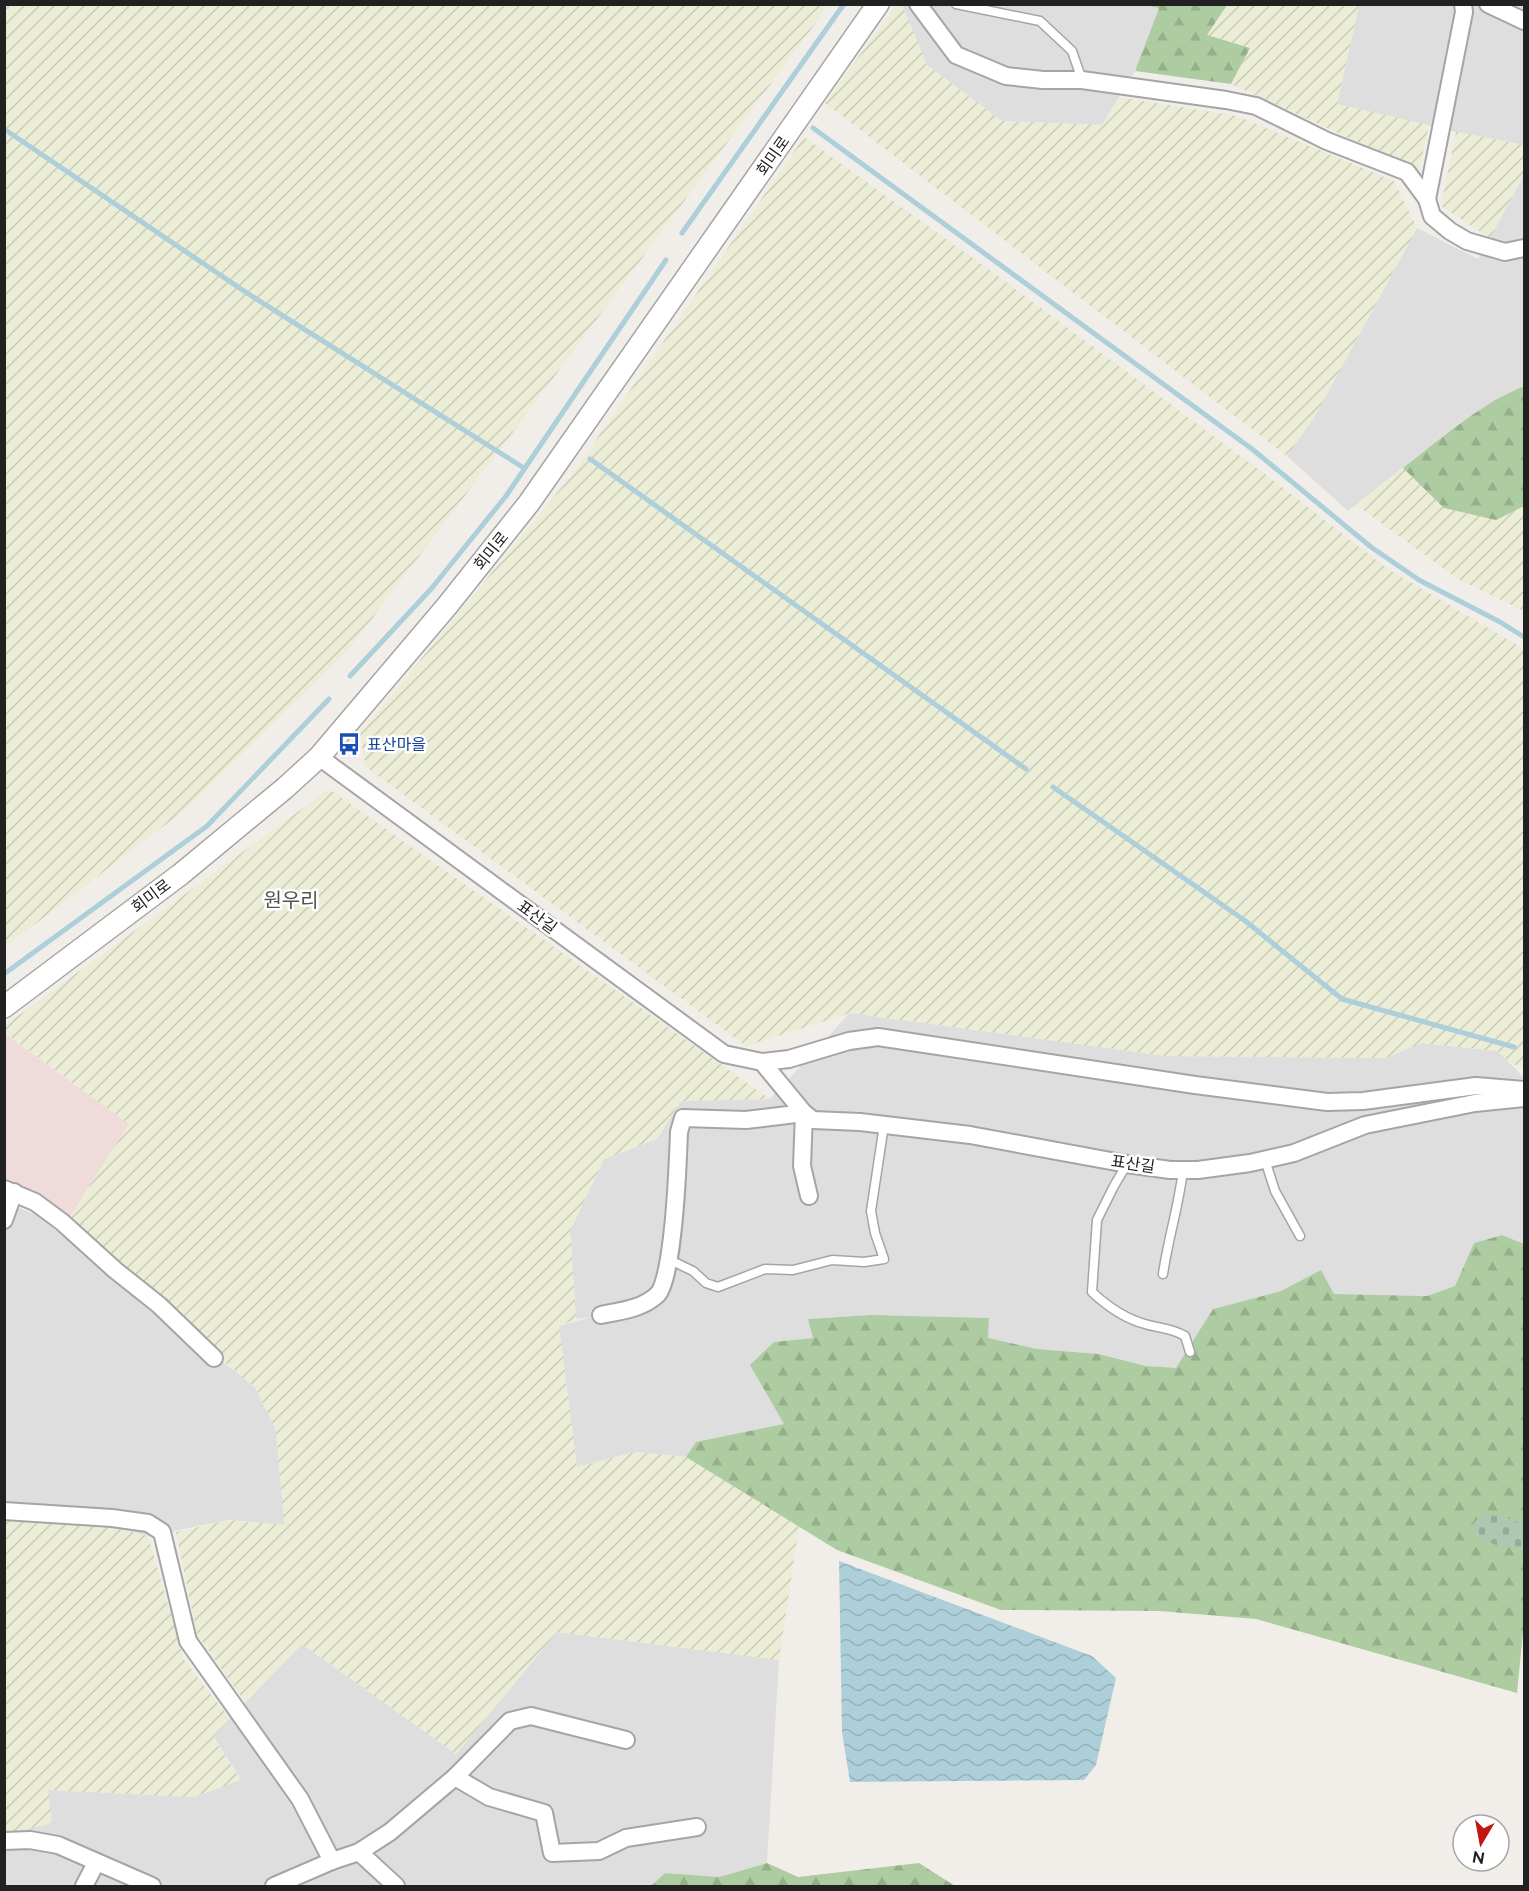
<svg xmlns="http://www.w3.org/2000/svg" width="1529" height="1891" font-family="Raleway,'Noto Sans KR',sans-serif">
<style>
.residential{fill:#dfdede}
.commercial{fill:#efdbda}
.farmland{fill:url(#farmland-furrows)}
.forest{fill:url(#forest-firs)}
.cemetery{fill:url(#cemetery-stones)}
.water{fill:url(#water-waves)}
.lines{fill:none;stroke-linecap:round;stroke-linejoin:round}
.stream{stroke:#adcfda;stroke-width:5}
.service-casing{stroke:#a5a5a5;stroke-width:11}
.minor-casing{stroke:#a5a5a5;stroke-width:20}
.tertiary-casing{stroke:#a5a5a5;stroke-width:24}
.service{stroke:#fff;stroke-width:8}
.minor{stroke:#fff;stroke-width:16}
.tertiary{stroke:#fff;stroke-width:21}
.labels{text-anchor:middle;dominant-baseline:central;stroke-width:5;stroke-linejoin:round;paint-order:stroke}
.street-label{font-size:16px;fill:#212121;stroke:#fff}
.transit-label{font-size:16px;fill:#164399;stroke:#fff;text-anchor:start}
.quarter-label{font-size:20px;fill:#545454;stroke:#fff}
</style>
<defs>
<pattern id="farmland-furrows" width="10" height="10" patternUnits="userSpaceOnUse" patternTransform="scale(1.5)"><rect width="10" height="10" fill="#ebedd6"/><path d="M-1 1l2-2M0 10L10 0M9 11l2-2" fill="none" stroke="#c9cbb7"/></pattern>
<pattern id="forest-firs" width="22" height="20" patternUnits="userSpaceOnUse" patternTransform="scale(1.5)"><rect width="22" height="20" fill="#adcca1"/><path d="M5 1l3.5 6h-7zM16 11l3.5 6h-7z" fill="#95af8a"/></pattern>
<pattern id="cemetery-stones" width="16" height="16" patternUnits="userSpaceOnUse" patternTransform="scale(1.5)"><rect width="16" height="16" fill="#acc8b1"/><path d="M2 7V4a2 2 0 0 1 4 0v3zM10 15v-3a2 2 0 0 1 4 0v3z" fill="#94ac98"/></pattern>
<pattern id="water-waves" width="16" height="10" patternUnits="userSpaceOnUse" patternTransform="scale(1.5)"><rect width="16" height="10" fill="#adcfda"/><path d="M0 5q4-4 8 0t8 0" fill="none" stroke="#95b1bb"/></pattern>
</defs>
<rect width="100%" height="100%" fill="#f1eee9"/>
<g class="residential">
<path d="M1145 4 1159 7 1135 71 1102 125 1002 121 927 65 902 5Z"/>
<path d="M1359 5H1524V145L1456 132 1337 104Z"/>
<path d="M1524 175V386L1513 391 1459 423 1348 511 1287 456 1315 416 1417 228 1478 259Z"/>
<path d="M850 1013 1166 1056 1385 1058 1422 1043 1498 1051 1524 1078V1244L1502 1235 1474 1243 1455 1286 1427 1296 1333 1294 1321 1270 1281 1291 1213 1309 1176 1369 1146 1366 1099 1354 1037 1349 987 1338 988 1318 870 1315 809 1319 814 1338 774 1342 785 1424 696 1442 686 1457 635 1452 577 1467 559 1326 592 1317 576 1319 570 1231 604 1159 657 1139 681 1101 770 1099Z"/>
<path d="M4 1201 36 1215 255 1387 276 1430 285 1525 229 1520 148 1536 113 1527 5 1519Z"/>
<path d="M557 1632 779 1660 767 1863 719 1877 665 1873 651 1886H5L4 1835 48 1790 194 1797 241 1779 213 1736 302 1644 456 1754Z"/>
</g>
<path class="commercial" d="M4 1033 129 1124 69 1218 5 1183Z"/>
<g class="farmland">
<path d="M5 4 829 5 532 407 349 649 186 809 5 947Z"/>
<path d="M896 5H902L927 65 1002 121 1102 125 1119 97 1237 116 1394 181 1417 228 1315 416 1287 456 825 103Z"/>
<path d="M1227 5H1359L1337 104 1429 125 1419 170 1231 84 1250 48 1206 35Z"/>
<path d="M1456 132 1524 145V175L1490 238 1441 206Z"/>
<path d="M804 137 1002 279 1274 481 1388 569 1524 649V1068L1510 1063 1498 1051 1422 1043 1385 1058 1166 1056 850 1013 746 1046 366 767 360 734 574 472Z"/>
<path d="M1403 468 1444 508 1496 519 1524 506V611L1458 579 1356 505Z"/>
<path d="M329 789 770 1099 681 1101 657 1139 604 1159 570 1231 576 1319 559 1326 577 1467 635 1452 686 1457 799 1526 779 1660 557 1632 456 1754 302 1644 245 1702 197 1634 176 1532 229 1520 284 1525 276 1430 255 1387 237 1373 69 1218 129 1124 5 1033 4 1026Z"/>
<path d="M4 1519 113 1527 148 1536 184 1660 230 1719 213 1737 241 1780 194 1797 48 1790 52 1823 5 1835Z"/>
</g>
<g class="forest">
<path d="M1145 5H1227L1207 35 1250 48 1231 84 1135 71 1159 8Z"/>
<path d="M1524 386V506L1496 520 1444 508 1403 468C1441 438 1479 405 1524 386Z"/>
<path d="M1502 1235 1524 1244V1622L1517 1693 1256 1619 1159 1611 1001 1610 837 1550 686 1457 696 1442 784 1424 750 1365 774 1342 813 1338 808 1319 870 1315 989 1318 988 1338 1037 1349 1099 1354 1146 1366 1176 1368 1213 1309 1281 1291 1321 1270 1334 1294 1427 1296 1455 1286 1474 1243Z"/>
<path d="M767 1863 798 1877 919 1863 955 1886H651L665 1873 719 1877Z"/>
</g>
<path class="cemetery" d="M1481 1515 1503 1516 1524 1525V1546L1503 1548 1477 1537 1472 1525Z"/>
<path class="water" d="M839 1561 1092 1656 1116 1678 1096 1765 1084 1780 850 1782 842 1732Z"/>
<g class="lines">
<g class="stream">
<path d="M813 128 1252 449 1371 547 1419 580 1500 622 1524 637"/>
<path d="M4 129 247 293 524 468"/>
<path d="M682 233 844 4"/>
<path d="M590 459 1026 769"/>
<path d="M350 676 431 589 506 496 666 260"/>
<path d="M1053 787 1244 920 1342 999 1514 1047"/>
<path d="M4 974 207 826 329 699"/>
</g>
<g class="service-casing">
<g id="service">
<path d="M956 4 1040 21 1072 51 1082 80"/>
<path d="M1265 1160 1275 1191 1300 1236"/>
<path d="M1127 1164 1114 1186 1097 1220 1092 1292C1106 1305 1126 1319 1145 1324 1161 1329 1170 1327 1185 1336L1190 1352"/>
<path d="M670 1260 693 1271 706 1283 718 1287 765 1269 793 1270 832 1260 864 1262 884 1259 875 1233 871 1211 884 1125"/>
<path d="M1163 1274C1168 1239 1179 1205 1183 1170"/>
</g>
</g>
<g class="minor-casing">
<g id="minor">
<path d="M918 4 956 55 1006 76 1043 80H1082L1226 100 1256 106 1327 141 1407 172 1427 199 1432 216 1450 231 1467 241 1505 252 1524 248"/>
<path d="M1488 4 1524 21"/>
<path d="M1427 199 1464 12 1463 4"/>
<path d="M319 757 724 1054 762 1062 789 1059 849 1041 878 1037 1195 1085 1327 1102 1363 1101 1476 1086 1524 1090"/>
<path d="M762 1062 804 1113 813 1120 860 1122 970 1135 1127 1164 1170 1170H1198L1250 1163 1294 1153 1365 1125 1475 1103 1524 1098"/>
<path d="M4 1189 35 1202 62 1222 115 1270 159 1305 214 1358"/>
<path d="M4 1220 14 1192"/>
<path d="M601 1315C620 1311 642 1309 657 1295 674 1280 678 1159 679 1132L683 1118 746 1120 804 1113 802 1166 809 1196"/>
<path d="M4 1511 112 1518 148 1523 162 1532 188 1641 300 1799 332 1861"/>
<path d="M455 1777 489 1797 544 1813 552 1853 599 1851 626 1838 697 1827"/>
<path d="M4 1841 30 1840 58 1845 152 1886"/>
<path d="M359 1852 396 1886"/>
<path d="M84 1886 96 1863"/>
<path d="M274 1886 332 1861 359 1852 390 1832 455 1777 510 1721 531 1716 626 1740"/>
</g>
</g>
<g class="tertiary-casing">
<path id="tertiary" d="M4 1007 181 874 285 788 319 757 447 606 529 503 878 4"/>
</g>
<use href="#service" class="service"/>
<use href="#minor" class="minor"/>
<use href="#tertiary" class="tertiary"/>
</g>
<defs>
<g id="bus-bare" transform="scale(1.8)"><path d="M-5-6H5V4H4V6H2V4H-2V6H-4V4H-5ZM-3.5-4V0h7V-4ZM-3.5 1.2v1.5H-2V1.2ZM2 1.2v1.5H3.5V1.2Z" fill="#1a4fb4" stroke="#fff" stroke-width="2.5" paint-order="stroke"/></g>
</defs>
<g fill-rule="evenodd">
<use href="#bus-bare" x="349" y="744"/>
</g>
<g class="labels">
<g class="street-label">
<text transform="translate(773 156) rotate(-55)">회미로</text>
<text transform="translate(491 551) rotate(-51)">회미로</text>
<text transform="translate(151 896) rotate(-37)">회미로</text>
<text transform="translate(537 917) rotate(36)">표산길</text>
<text transform="translate(1133 1164) rotate(8)">표산길</text>
</g>
<g class="transit-label">
<text x="367" y="744">표산마을</text>
</g>
<g class="quarter-label">
<text x="291" y="900">원우리</text>
</g>
</g>
<rect width="1529" height="1891" fill="none" stroke="#212121" stroke-width="12"/>
<g transform="translate(1481 1843) rotate(190)"><circle r="28" fill="#ffffff" stroke="#a6a6a6" stroke-width="1.5"/>
<path d="M0-4.5L10 22L0 15L-10 22Z" fill="#c11612"/>
<text y="-9" font-size="16" font-weight="bold" text-anchor="middle" fill="#212121">N</text>
</g>
</svg>
